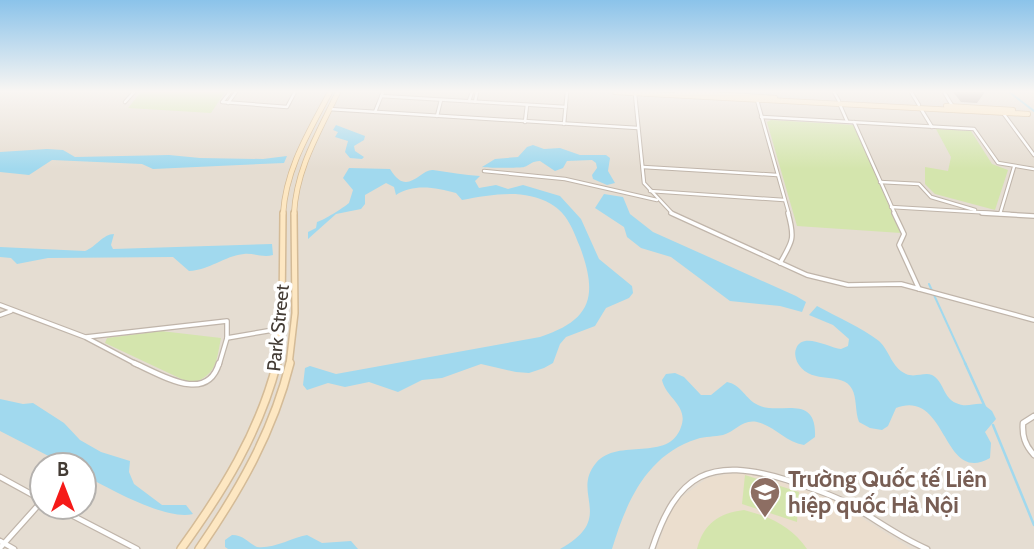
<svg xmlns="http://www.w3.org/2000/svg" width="1034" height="549" font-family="Cabin,sans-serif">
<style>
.residential{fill:#e5ddd2;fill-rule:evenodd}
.education{fill:#ebdece}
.green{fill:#d4e5ad}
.water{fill:#a1d9ee}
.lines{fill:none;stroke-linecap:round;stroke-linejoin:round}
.stream-far1{stroke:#a1d9ee;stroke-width:2}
.stream{stroke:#a1d9ee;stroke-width:2.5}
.street-far2-casing{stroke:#c0b5aa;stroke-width:4.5}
.street-far1-casing{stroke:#c0b5aa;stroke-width:6}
.street-casing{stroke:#c0b5aa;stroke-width:7}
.secondary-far2-casing{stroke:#d4bb97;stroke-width:6}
.secondary-far1-casing{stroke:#d4bb97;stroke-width:8}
.secondary-casing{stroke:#d4bb97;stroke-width:10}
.street-far2{stroke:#fff;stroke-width:2.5}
.street-far1{stroke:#fff;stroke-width:3.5}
.street{stroke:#fff;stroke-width:4.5}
.secondary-far2{stroke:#fde7c2;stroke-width:4.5}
.secondary-far1{stroke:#fde7c2;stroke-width:5}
.secondary{stroke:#fde7c2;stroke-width:7}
.wall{fill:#b8aca3}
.labels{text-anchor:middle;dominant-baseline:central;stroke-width:7;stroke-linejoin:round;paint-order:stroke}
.street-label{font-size:19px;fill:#433b34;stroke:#fff}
.near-education-label{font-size:23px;font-weight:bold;fill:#785e54;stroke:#fff;text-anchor:start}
</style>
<rect width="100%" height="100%" fill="#f2ece4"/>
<path class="residential" d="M0 92H1034V549H0ZM42 465H84V507H42Z"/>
<path class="education" d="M739 472 765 476 835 501 911 549H657L670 510 682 497 707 478Z"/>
<g class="green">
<path d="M141 92H225L211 113 128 108Z"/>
<path d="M771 120 854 125 901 233 797 226 767 122Z"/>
<path d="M936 129 971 131 992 164 1008 170 995 210 935 194 925 184V167L948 171 951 157Z"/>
<path d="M161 331 221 338C216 363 217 373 192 384L105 343 107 338Z"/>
<path d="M745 475 799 492 797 522 742 504Z"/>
<path d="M744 510C771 517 791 526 807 549H697C703 524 719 513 744 510Z"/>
</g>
<g class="water">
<path d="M336 125 365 136 364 140 354 146 355 151 364 157 362 159 350 158 345 152 348 141 335 137 338 132 333 130Z"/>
<path d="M533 145 544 149 560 148 580 155H606L610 158 608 171 615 183 607 185 593 179 592 175 597 168 596 163 592 160 567 161 563 168 555 171 540 161C532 161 530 165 524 167 520 168 486 168 482 167L495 159 518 157 527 147Z"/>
<path d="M47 149 63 150 75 157 169 155 200 158 263 159 287 156 284 163 153 169 142 164 52 160 29 175 0 172V152Z"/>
<path d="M349 168 390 169C407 198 420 169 433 170 449 172 464 175 480 176L475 181 479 188 496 185 508 189 523 185 560 196 581 219 599 259 632 286 633 293 629 298 606 308 595 326 566 337 560 344 553 363 544 368 529 373 516 372 481 364 442 378 422 380 398 392 369 382 345 387 328 383 307 390 303 385 305 368 310 366 336 374 540 337C592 320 598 296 580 247 573 230 568 214 551 204 523 188 491 195 462 200L456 193C437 188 414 183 396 195L394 187 386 183 365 195V204L361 209 336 214 308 239V232L316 228 317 222C324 220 343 208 349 203L353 190 343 178Z"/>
<path d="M604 194 623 197 630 214 653 232 796 296 806 302 802 312 780 306 730 301 671 257 641 248 627 237 624 227 595 208Z"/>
<path d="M114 234 111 245 113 249 272 244 273 255C263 258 254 253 244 254 224 256 210 270 189 271L173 257 48 258 17 264 11 258 0 257V247L85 251C96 247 103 234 114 234Z"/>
<path d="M817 306C837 317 861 327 879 341 890 351 891 367 906 374 915 378 924 372 932 375 944 381 943 398 956 403 966 408 973 403 983 404L992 411 996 419 985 432 991 443 990 458C942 486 948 388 896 408L888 426 882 430 870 428 859 422C855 412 857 398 852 389 843 371 812 385 799 365 796 361 794 353 796 349 802 331 829 348 841 349L848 346 849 339 833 325 809 315Z"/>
<path d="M675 373 684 377 701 395H711L727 382C742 385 745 399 758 405 779 416 817 392 815 437L804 445C785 442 775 426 757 422 742 419 735 432 723 435 715 437 705 436 697 439 646 455 626 503 612 549H560C617 518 570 494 596 463 618 437 669 463 681 427 689 406 666 398 662 380L666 374Z"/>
<path d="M0 399 23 404 33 403 64 423 80 440 101 452 130 461 129 472 134 484 162 505H186L193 514C166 521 108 488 84 475V465H66L0 431Z"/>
<path d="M232 535C244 535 248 543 257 547 274 549 291 538 307 535L322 543 351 541 358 549H228L225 547V540Z"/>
</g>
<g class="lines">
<g class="stream-far1">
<path d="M1009 92 1034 111"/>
<path d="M929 284 966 365"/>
</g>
<g class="stream">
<path d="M965 363 985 407"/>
<path d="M993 425 1034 525"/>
</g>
<g class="street-far2-casing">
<g id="street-far2">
<path d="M834 92 839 101"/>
<path d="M911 92 919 105"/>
<path d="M944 92 953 107"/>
<path d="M635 94 644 183 673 214"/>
<path d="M381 96 566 107"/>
<path d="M757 100 789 214"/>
<path d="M223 101 230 92"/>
<path d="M469 101 472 92"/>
<path d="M125 102 134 92"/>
<path d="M222 102 287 107 295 92"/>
<path d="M475 102 477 92"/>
<path d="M228 103 236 92"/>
<path d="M840 105 847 121"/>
<path d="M329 109 638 128"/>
<path d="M921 109 932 127"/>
<path d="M375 112 383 92"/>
<path d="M1003 113 1034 155"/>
<path d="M437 116 441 100"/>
<path d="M761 117 974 129 998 163 1034 169"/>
<path d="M525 122 527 105"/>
<path d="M854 122 895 214"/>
<path d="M564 124 567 92"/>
<path d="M643 167 777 175"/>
<path d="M484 171 565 179 657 200"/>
<path d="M880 182 919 184 931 197 975 210"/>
<path d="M650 191 784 200"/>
<path d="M891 207 1010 214"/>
<path d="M1000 214 1014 167"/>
</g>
</g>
<g class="street-far1-casing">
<g id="street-far1">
<path d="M671 213 807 275 848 285 901 284 1034 320"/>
<path d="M894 213 904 234 899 245 919 289"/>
<path d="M982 213 1034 216"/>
<path d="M780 263C793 241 795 238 788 213"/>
<path d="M0 305 85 337 138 365"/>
<path d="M0 315 11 311"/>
<path d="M86 337 227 321V338L279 329"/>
<path d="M219 365 227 338"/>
</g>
</g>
<g class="street-casing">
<g id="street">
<path d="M134 363C160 374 207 405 219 363"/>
<path d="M1034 416 1023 423C1022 436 1025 445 1034 455"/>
<path d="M0 477 42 500"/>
<path d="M56 507 137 549"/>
<path d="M0 541 14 549"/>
<path d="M0 548 42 501"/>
<path d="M652 549C677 473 710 456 787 480 805 486 825 492 843 501 872 516 896 536 927 549"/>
</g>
</g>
<g class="secondary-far2-casing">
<g id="secondary-far2">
<path d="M615 92 1028 114"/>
<path d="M677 92 775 98"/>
<path d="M946 106 1013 110"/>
<path d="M283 214C286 168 309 132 330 92"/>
<path d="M294 214C296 169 319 132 338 92"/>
</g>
</g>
<g class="secondary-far1-casing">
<g id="secondary-far1">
<path d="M276 365 282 314 283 213"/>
<path d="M289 365 295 313 294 213"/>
</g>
</g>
<g class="secondary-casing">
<g id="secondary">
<path d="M181 549C223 491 259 433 277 363"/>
<path d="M199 549C239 491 273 432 290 363"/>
</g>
</g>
<use href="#street-far2" class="street-far2"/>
<use href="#street-far1" class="street-far1"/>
<use href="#street" class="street"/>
<use href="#secondary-far2" class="secondary-far2"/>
<use href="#secondary-far1" class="secondary-far1"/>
<use href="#secondary" class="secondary"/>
</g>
<path class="wall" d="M953 92H985L977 103 961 102Z"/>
<linearGradient id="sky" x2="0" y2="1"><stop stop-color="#8bc3ea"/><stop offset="0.54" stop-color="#f9f6f3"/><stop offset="1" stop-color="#f9f6f3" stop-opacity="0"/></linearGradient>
<rect width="1034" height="169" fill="url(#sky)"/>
<defs>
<g id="school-pin" transform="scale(1.575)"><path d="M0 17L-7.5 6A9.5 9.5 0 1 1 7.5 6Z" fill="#8d6e63" stroke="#fff"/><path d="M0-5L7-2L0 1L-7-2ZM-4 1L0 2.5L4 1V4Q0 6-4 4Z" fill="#fff"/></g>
</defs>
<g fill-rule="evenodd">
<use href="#school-pin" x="765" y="492"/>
</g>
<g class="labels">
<g class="street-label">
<text transform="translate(278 328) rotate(-84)">Park Street</text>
</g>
<g class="near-education-label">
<text x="788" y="479">Trường Quốc tế Liên<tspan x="788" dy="26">hiệp quốc Hà Nội</tspan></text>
</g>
</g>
<g transform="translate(63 486)"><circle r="33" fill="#ffffff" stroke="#b4b1ae" stroke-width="2"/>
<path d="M0-5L12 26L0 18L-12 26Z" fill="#f51a18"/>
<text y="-10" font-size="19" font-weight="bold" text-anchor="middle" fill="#433b34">B</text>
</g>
</svg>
